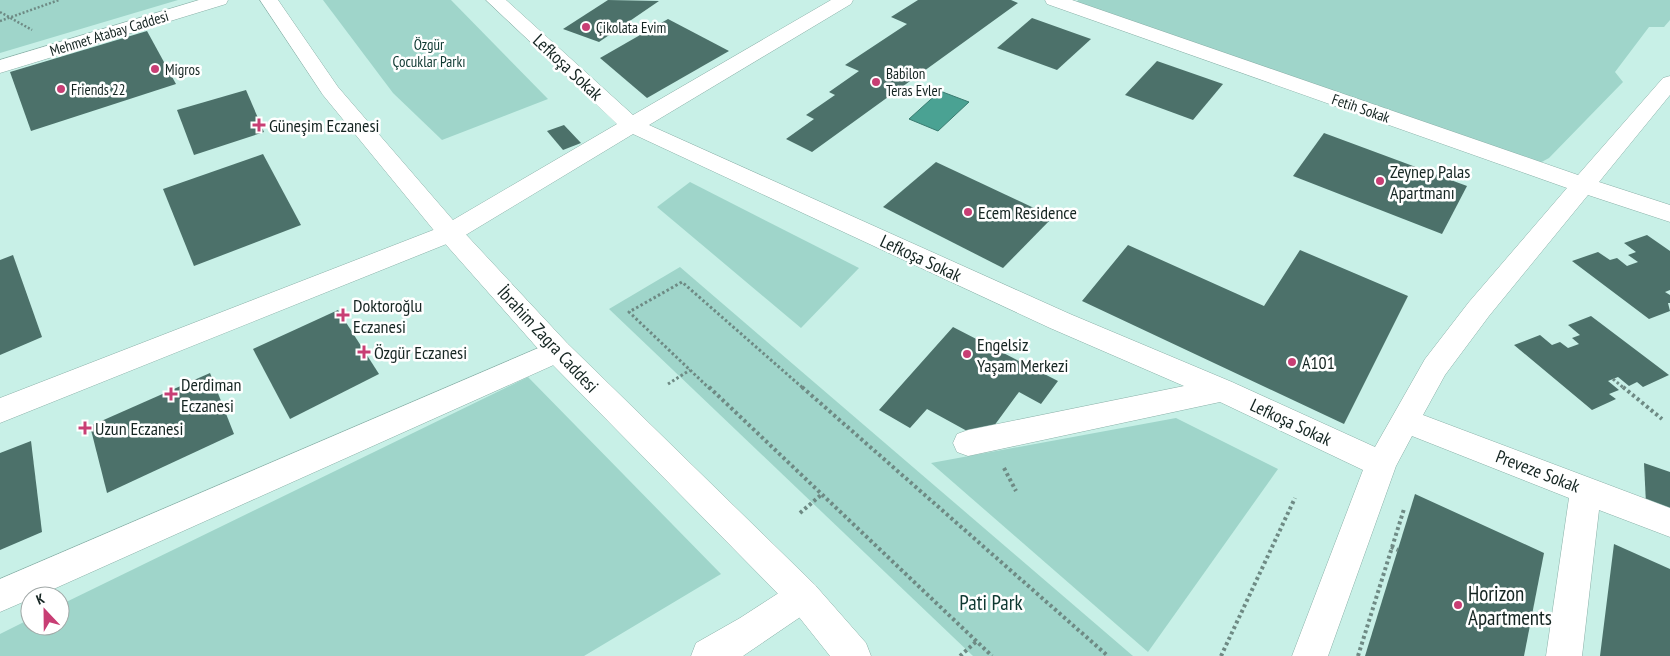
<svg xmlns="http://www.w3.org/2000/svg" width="1670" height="656" font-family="'PT Sans Narrow',sans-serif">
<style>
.green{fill:#9fd5ca}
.water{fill:#4aa293;stroke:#3a7c71}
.building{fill:#4c716a}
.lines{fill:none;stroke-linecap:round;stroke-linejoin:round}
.minor-casing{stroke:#8ab0a8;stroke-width:1}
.major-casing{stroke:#8ab0a8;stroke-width:1}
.path-far2{stroke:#6e8a84;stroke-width:2.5;stroke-dasharray:2 2;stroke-linecap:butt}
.path-far1{stroke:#6e8a84;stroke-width:3;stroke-dasharray:2.5 2.5;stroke-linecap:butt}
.path{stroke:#6e8a84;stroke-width:4;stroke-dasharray:3 3;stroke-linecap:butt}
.minor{fill:#fff;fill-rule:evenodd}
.major{fill:#fff;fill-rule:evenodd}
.poi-dot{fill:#c83e74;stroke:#fff;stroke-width:2}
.labels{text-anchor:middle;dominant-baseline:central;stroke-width:5;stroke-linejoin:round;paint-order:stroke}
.far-poi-label{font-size:15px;fill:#152522;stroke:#fff;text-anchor:start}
.far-street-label{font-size:15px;fill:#152522;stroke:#fff}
.far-park-label{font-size:15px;fill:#0e3831;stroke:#fff}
.street-label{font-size:18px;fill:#152522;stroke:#fff}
.poi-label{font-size:18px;fill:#152522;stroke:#fff;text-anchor:start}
.near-poi-label{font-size:21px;fill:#152522;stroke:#fff;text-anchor:start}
.near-park-label{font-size:21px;fill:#0e3831;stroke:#fff}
</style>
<rect width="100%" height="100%" fill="#c8f0e7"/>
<g class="green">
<path d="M0 0H178L0 53Z"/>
<path d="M323 0H451L548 99 442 140 393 93Z"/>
<path d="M1078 0H1670V20L1664 27H1649L1615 72 1623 82 1549 158 1538 164 1077 2Z"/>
<path d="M690 182 859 268 801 328 657 207Z"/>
<path d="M680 267 1133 656H973L609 309Z"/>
<path d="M528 377 721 574 584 656H0V634L30 619V626H60V605Z"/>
<path d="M1176 418 1278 469 1148 652 931 463Z"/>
</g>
<path class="water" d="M940 91 969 102 938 131 909 119Z"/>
<g class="building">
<path d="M608 0 659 1 599 42 563 29Z"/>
<path d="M918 0H1011L1018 3 812 152 786 139 814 119 806 115 835 95 829 92 859 71 845 65 907 24 891 17Z"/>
<path d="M1032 18 1091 39 1057 70 997 48Z"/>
<path d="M668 19 729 51 647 98 600 58Z"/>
<path d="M147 31 176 84 31 131 10 72Z"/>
<path d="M1157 61 1223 84 1193 120 1125 95Z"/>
<path d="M246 90 264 132 194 155 177 110Z"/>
<path d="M564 125 581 143 563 150 547 131Z"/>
<path d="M1324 133 1467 186 1442 234 1293 176Z"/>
<path d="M263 154 301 225 194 266 163 189Z"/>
<path d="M936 162 1053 217 1003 268 883 207Z"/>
<path d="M1647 235 1670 251V290L1665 292 1670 295V303H1668L1670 311 1649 319 1572 261 1598 252 1610 260 1617 258 1627 266 1638 262 1628 255 1636 252 1624 243Z"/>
<path d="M1128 245 1264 306 1300 250 1408 296 1344 424 1082 301Z"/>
<path d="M13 255 42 337 0 355V260Z"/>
<path d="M338 310 379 374 290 419 253 349Z"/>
<path d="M1591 316 1669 375 1643 387 1637 382 1629 386 1618 377 1608 381 1619 390 1609 394 1616 399 1592 410 1514 345 1540 335 1552 345 1560 342 1568 348 1579 344 1572 338 1580 335 1568 325Z"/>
<path d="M953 327 1058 381 1041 404 1019 392 991 430 967 431 927 409 910 428 879 410Z"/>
<path d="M210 373 234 434 107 493 90 426Z"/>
<path d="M31 441 42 532 0 550V453Z"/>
<path d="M1644 463 1670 472V512L1646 504Z"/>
<path d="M1415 494 1544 553 1524 656H1365Z"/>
<path d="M1614 544 1670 569V656H1600Z"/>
</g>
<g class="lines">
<g class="minor-casing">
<g id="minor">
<path d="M199 0H228L226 4 0 73V60Z"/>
<path d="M486 0H506L633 115 831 0H853L851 4 649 125 1070 314 1232 382 1375 447 1425 359 1469 302 1567 188 1047 4 1045 0H1072L1578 175 1663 78 1670 76V95L1599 182 1670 205V222L1588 195 1489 316 1445 375 1423 415 1670 508V537L1599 510 1582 656H1546L1569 498 1412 436 1396 466 1328 656H1292L1363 470 1220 402 968 456 957 452 953 443 957 434 968 430 1184 386 1050 328 633 134 459 239 0 423V398L441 227 617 124Z"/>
<path d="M557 340 567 343 571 351 567 359 38 596H30V599L0 612V579Z"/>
<path d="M803 580 815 585 820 596 815 607 743 656H691L696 643 740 618 791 585Z"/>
</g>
</g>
<g class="major-casing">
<path id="major" d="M260 0H278L338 87 459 227 567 343 815 585 866 643 871 656H830L791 607 547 359 441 239 323 95Z"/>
</g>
<g class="path-far2">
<path d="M0 12 32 30"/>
<path d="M0 21 59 0"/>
</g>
<g class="path-far1">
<path d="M1613 379 1625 389"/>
<path d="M668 384 690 370"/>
<path d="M710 389 629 312 682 282 804 389"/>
</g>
<g class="path">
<path d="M709 387 992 656"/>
<path d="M802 387 1108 656"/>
<path d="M1623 387 1662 419"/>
<path d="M1004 468 1016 491"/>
<path d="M800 513 821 495"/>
<path d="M1391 547 1398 550"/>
<path d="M960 656 977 641"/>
<path d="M1221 656 1295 498"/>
<path d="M1358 656 1404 509"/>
</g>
<use href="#minor" class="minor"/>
<use href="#major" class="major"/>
</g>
<g class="poi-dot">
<circle cx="586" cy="27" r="5"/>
<circle cx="155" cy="69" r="5"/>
<circle cx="876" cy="82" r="5"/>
<circle cx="61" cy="89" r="5"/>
<path d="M256.5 117.5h5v5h5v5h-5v5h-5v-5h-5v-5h5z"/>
<circle cx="1380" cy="181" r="5"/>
<circle cx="968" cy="212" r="5"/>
<path d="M340.5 307.5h5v5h5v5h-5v5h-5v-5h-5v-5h5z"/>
<path d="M361.5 344.5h5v5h5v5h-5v5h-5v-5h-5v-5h5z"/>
<circle cx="967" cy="354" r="5"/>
<circle cx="1292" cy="362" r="5"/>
<path d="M168.5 386.5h5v5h5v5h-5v5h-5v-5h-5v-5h5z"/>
<path d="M82.5 420.5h5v5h5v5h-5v5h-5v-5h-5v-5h5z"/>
<circle cx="1458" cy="605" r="5"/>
</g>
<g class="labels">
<g class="far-poi-label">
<text x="596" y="27">Çikolata Evim</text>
<text x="165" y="69">Migros</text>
<text x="886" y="73">Babilon<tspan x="886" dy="17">Teras Evler</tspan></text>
<text x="71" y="89">Friends 22</text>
</g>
<g class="far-street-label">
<text transform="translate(109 33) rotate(-17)">Mehmet Atabay Caddesi</text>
<text transform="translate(1361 108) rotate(19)">Fetih Sokak</text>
</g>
<g class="far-park-label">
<text x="429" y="44">Özgür<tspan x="429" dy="17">Çocuklar Parkı</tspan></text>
</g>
<g class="street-label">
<text transform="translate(568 67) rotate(43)">Lefkoşa Sokak</text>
<text transform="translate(921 258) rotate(25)">Lefkoşa Sokak</text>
<text transform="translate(548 339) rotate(47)">İbrahim Zagra Caddesi</text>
<text transform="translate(1291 422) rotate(25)">Lefkoşa Sokak</text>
<text transform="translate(1538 471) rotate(21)">Preveze Sokak</text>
</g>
<g class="poi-label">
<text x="269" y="125">Güneşim Eczanesi</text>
<text x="1390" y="171">Zeynep Palas<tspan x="1390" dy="21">Apartmanı</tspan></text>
<text x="978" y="212">Ecem Residence</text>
<text x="353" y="305">Doktoroğlu<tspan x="353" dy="21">Eczanesi</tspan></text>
<text x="977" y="344">Engelsiz<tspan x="977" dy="21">Yaşam Merkezi</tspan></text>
<text x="374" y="352">Özgür Eczanesi</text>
<text x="1302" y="362">A101</text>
<text x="181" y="384">Derdiman<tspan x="181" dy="21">Eczanesi</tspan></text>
<text x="95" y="428">Uzun Eczanesi</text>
</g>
<g class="near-poi-label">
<text x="1468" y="593">Horizon<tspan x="1468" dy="24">Apartments</tspan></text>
</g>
<g class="near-park-label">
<text x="991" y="602">Pati Park</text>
</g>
</g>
<g transform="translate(45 611) rotate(338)"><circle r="24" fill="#ffffff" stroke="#a1a8a7"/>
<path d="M0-4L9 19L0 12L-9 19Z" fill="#c83e74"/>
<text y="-8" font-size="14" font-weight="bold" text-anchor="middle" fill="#152522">K</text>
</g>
</svg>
